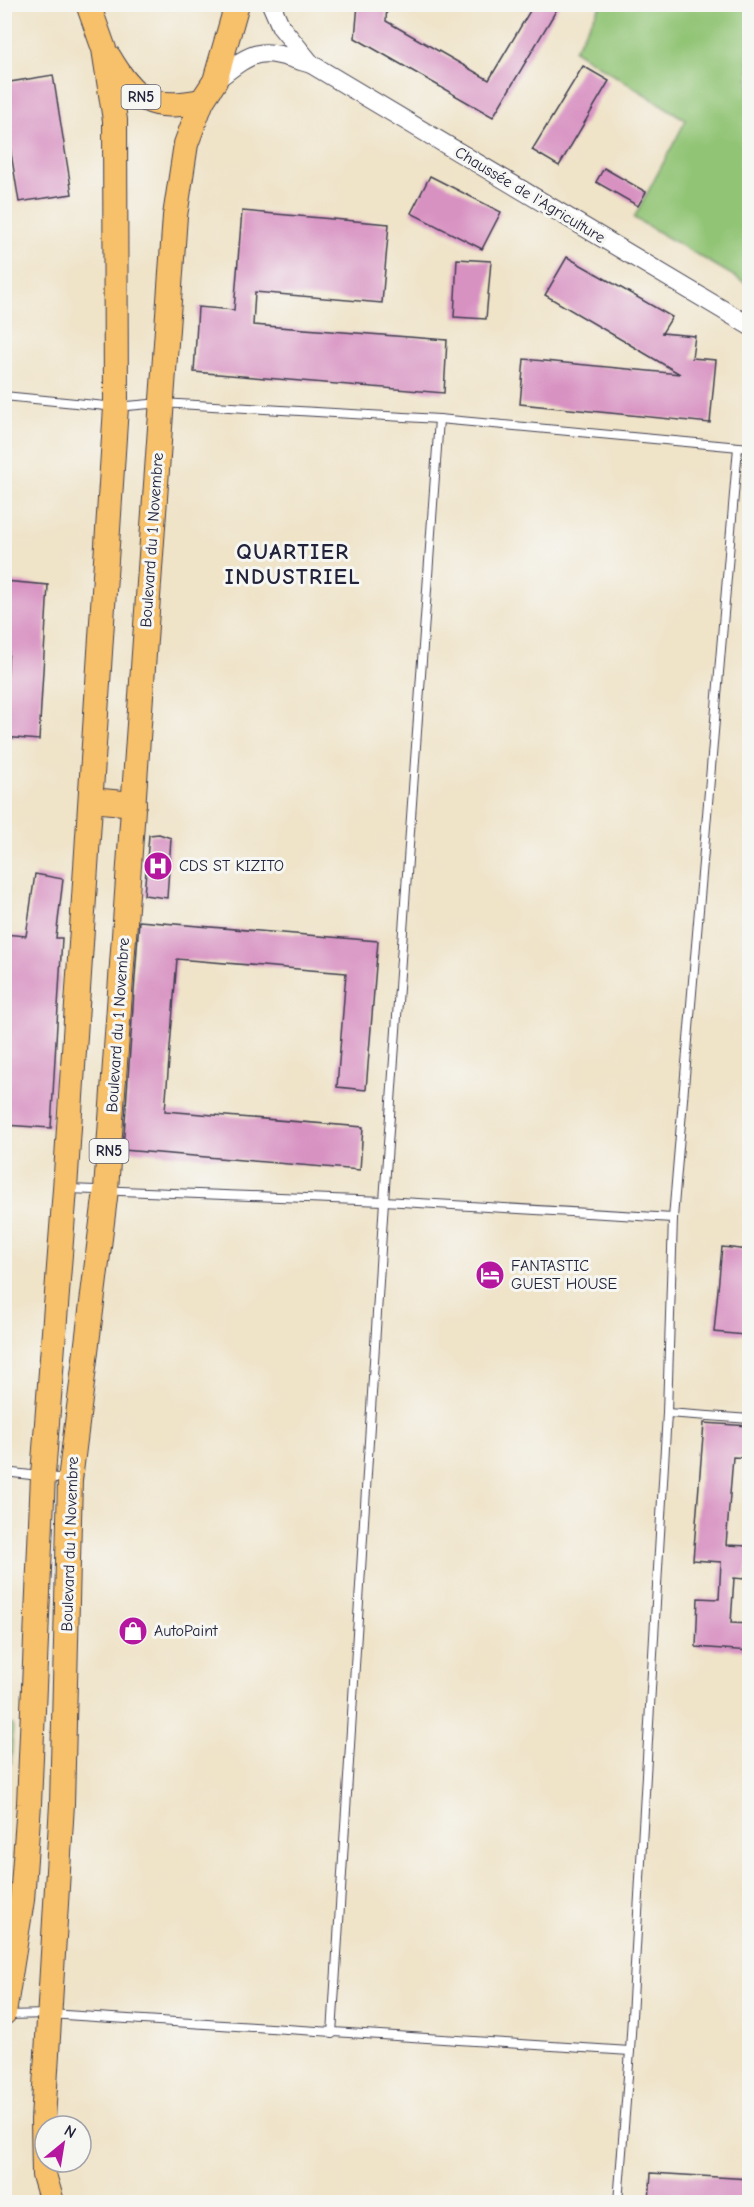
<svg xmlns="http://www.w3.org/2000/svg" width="754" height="2207" font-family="'Comic Neue',sans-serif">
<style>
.green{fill:#91c475;stroke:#5a7358;stroke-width:1.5}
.building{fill:#d892c2}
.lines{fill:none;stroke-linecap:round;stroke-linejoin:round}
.service-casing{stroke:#413f50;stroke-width:10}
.tertiary-casing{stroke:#413f50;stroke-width:20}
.primary-casing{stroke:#413f50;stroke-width:26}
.service{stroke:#fff;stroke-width:8}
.tertiary{stroke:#fff;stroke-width:18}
.primary{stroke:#f7c06b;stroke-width:24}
.labels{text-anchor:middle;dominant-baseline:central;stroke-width:6;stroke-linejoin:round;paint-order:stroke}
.shield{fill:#f6f6f2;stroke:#626272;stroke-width:1.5}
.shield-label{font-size:15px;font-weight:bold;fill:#22223b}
.street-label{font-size:16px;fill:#22223b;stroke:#f6f6f2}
.poi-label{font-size:16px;fill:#22223b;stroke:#f6f6f2;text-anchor:start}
.district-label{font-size:22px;font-weight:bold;letter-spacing:1.5px;fill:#22223b;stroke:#f6f6f2}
</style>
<rect width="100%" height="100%" fill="#f6f6f2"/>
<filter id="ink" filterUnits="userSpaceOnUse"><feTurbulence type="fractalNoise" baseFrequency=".0167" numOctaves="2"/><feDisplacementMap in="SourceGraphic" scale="12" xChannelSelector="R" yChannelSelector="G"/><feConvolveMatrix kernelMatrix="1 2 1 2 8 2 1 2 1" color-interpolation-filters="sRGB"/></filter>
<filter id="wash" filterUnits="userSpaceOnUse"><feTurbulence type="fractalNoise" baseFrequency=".008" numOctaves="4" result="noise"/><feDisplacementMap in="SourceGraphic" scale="24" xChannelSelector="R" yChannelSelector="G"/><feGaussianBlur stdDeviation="1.35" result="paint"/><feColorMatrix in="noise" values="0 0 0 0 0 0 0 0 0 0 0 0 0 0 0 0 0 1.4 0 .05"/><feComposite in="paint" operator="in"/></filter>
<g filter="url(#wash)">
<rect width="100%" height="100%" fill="#efe3c8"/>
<g class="green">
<path d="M601 5H749V285L634 218 686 120 574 50Z"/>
<path d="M5 1725H13L11 1763H5Z"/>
</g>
<g id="blocks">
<g class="building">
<path d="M358 4H387L386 21 489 80 534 4H560L493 117 355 38Z"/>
<path d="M583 66 609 81 559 166 532 150Z"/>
<path d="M53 75 72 194 19 202 4 110V83Z"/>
<path d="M604 168 646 192 638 206 596 182Z"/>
<path d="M430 176 501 212 482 249 411 213Z"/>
<path d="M242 211 389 224 382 303 255 292 253 325 447 340 444 393 194 372 198 307 234 310Z"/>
<path d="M567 257 672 317 662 333 695 336 692 358 716 360 710 423 520 404 524 359 680 374 545 295Z"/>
<path d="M457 259 491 261 486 319 454 317Z"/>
<path d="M4 581 48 585 39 740 4 737 9 645H5L8 617 4 616Z"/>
<path d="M159 834 171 838 167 898 144 895 149 835Z"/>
<path d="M35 874 63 879 56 938H62L51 1128 4 1125V934L26 936Z"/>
<path d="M139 921 378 941 366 1090 337 1087 346 973 177 959 165 1111 363 1127 360 1170 123 1150Z"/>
<path d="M722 1247 750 1250 744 1335 714 1332Z"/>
<path d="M704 1423 750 1426V1458L733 1457 726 1545 750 1546 745 1579 734 1578 731 1623 750 1624V1651L696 1647 698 1598 719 1599 721 1562 693 1560Z"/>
<path d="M651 2173 750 2179V2202H649Z"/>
</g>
</g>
</g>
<g filter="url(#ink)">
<use href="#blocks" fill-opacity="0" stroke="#413f50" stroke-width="1.5"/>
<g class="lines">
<g class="service-casing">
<g id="service">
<path d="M4 396 116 407 161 403 439 419 750 448"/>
<path d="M69 1189 384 1201 673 1218"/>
<path d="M667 1413 750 1419"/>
<path d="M4 1472 66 1479"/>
<path d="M6 2015 49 2014 630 2051"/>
<path d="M332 2034 384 1201 439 419"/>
<path d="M618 2202 630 2051 667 1413 673 1218 738 447"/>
</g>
</g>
<g class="tertiary-casing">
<g id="tertiary">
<path d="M271 4 281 27 311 64"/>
<path d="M215 81C258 47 259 48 311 64L750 326"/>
</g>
</g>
<g class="primary-casing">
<g id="primary">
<path d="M109 57C135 101 151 111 202 101"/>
<path d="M91 800 134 804"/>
<path d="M4 2013 22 1900 29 1804 43 1475 65 1189 116 407 115 120 104 49 88 4"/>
<path d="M52 2202 44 2175 43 2120 62 1804 70 1480 106 1190 175 216 186 144 202 101 215 81 237 4"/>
</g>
</g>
<use href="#service" class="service"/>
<use href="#tertiary" class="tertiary"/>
<use href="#primary" class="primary"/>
</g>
</g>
<defs>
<g id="hospital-disc" transform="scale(1.5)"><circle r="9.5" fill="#b5179e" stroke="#f6f6f2"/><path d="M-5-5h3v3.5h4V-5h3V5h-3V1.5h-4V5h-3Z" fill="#fff"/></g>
<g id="hotel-disc" transform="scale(1.5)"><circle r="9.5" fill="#b5179e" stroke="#f6f6f2"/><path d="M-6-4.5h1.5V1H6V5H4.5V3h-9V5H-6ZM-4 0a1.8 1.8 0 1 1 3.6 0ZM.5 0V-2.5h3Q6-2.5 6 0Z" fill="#fff"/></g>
<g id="shop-disc" transform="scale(1.5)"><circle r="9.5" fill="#b5179e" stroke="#f6f6f2"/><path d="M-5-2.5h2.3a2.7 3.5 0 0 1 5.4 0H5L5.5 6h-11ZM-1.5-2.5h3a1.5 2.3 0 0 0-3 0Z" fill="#fff"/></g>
</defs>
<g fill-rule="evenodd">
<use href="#hospital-disc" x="158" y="866"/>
<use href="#hotel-disc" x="490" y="1275"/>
<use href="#shop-disc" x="133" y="1631"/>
</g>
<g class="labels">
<g class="shield">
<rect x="121.5" y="85" width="39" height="24" rx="4.5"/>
<rect x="89.5" y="1139" width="39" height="24" rx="4.5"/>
</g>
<g class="shield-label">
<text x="141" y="97">RN5</text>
<text x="109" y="1151">RN5</text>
</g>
<g class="street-label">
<text transform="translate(530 195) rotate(31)">Chaussée de l'Agriculture</text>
<text transform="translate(152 540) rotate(-86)">Boulevard du 1 Novembre</text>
<text transform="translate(118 1025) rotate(-86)">Boulevard du 1 Novembre</text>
<text transform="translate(70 1544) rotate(-88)">Boulevard du 1 Novembre</text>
</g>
<g class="poi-label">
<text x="179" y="866">CDS ST KIZITO</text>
<text x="511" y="1266">FANTASTIC<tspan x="511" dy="18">GUEST HOUSE</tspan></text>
<text x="154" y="1631">AutoPaint</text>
</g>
<g class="district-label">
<text x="293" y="552">QUARTIER<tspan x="293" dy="25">INDUSTRIEL</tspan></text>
</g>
</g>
<rect width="754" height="2207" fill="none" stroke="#f6f6f2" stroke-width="24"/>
<g transform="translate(63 2144) rotate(30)"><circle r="28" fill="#f6f6f2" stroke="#a1a1a9" stroke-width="1.5"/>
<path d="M0-4.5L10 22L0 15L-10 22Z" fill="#b5179e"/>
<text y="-9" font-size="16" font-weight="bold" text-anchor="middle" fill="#22223b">N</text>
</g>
</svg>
